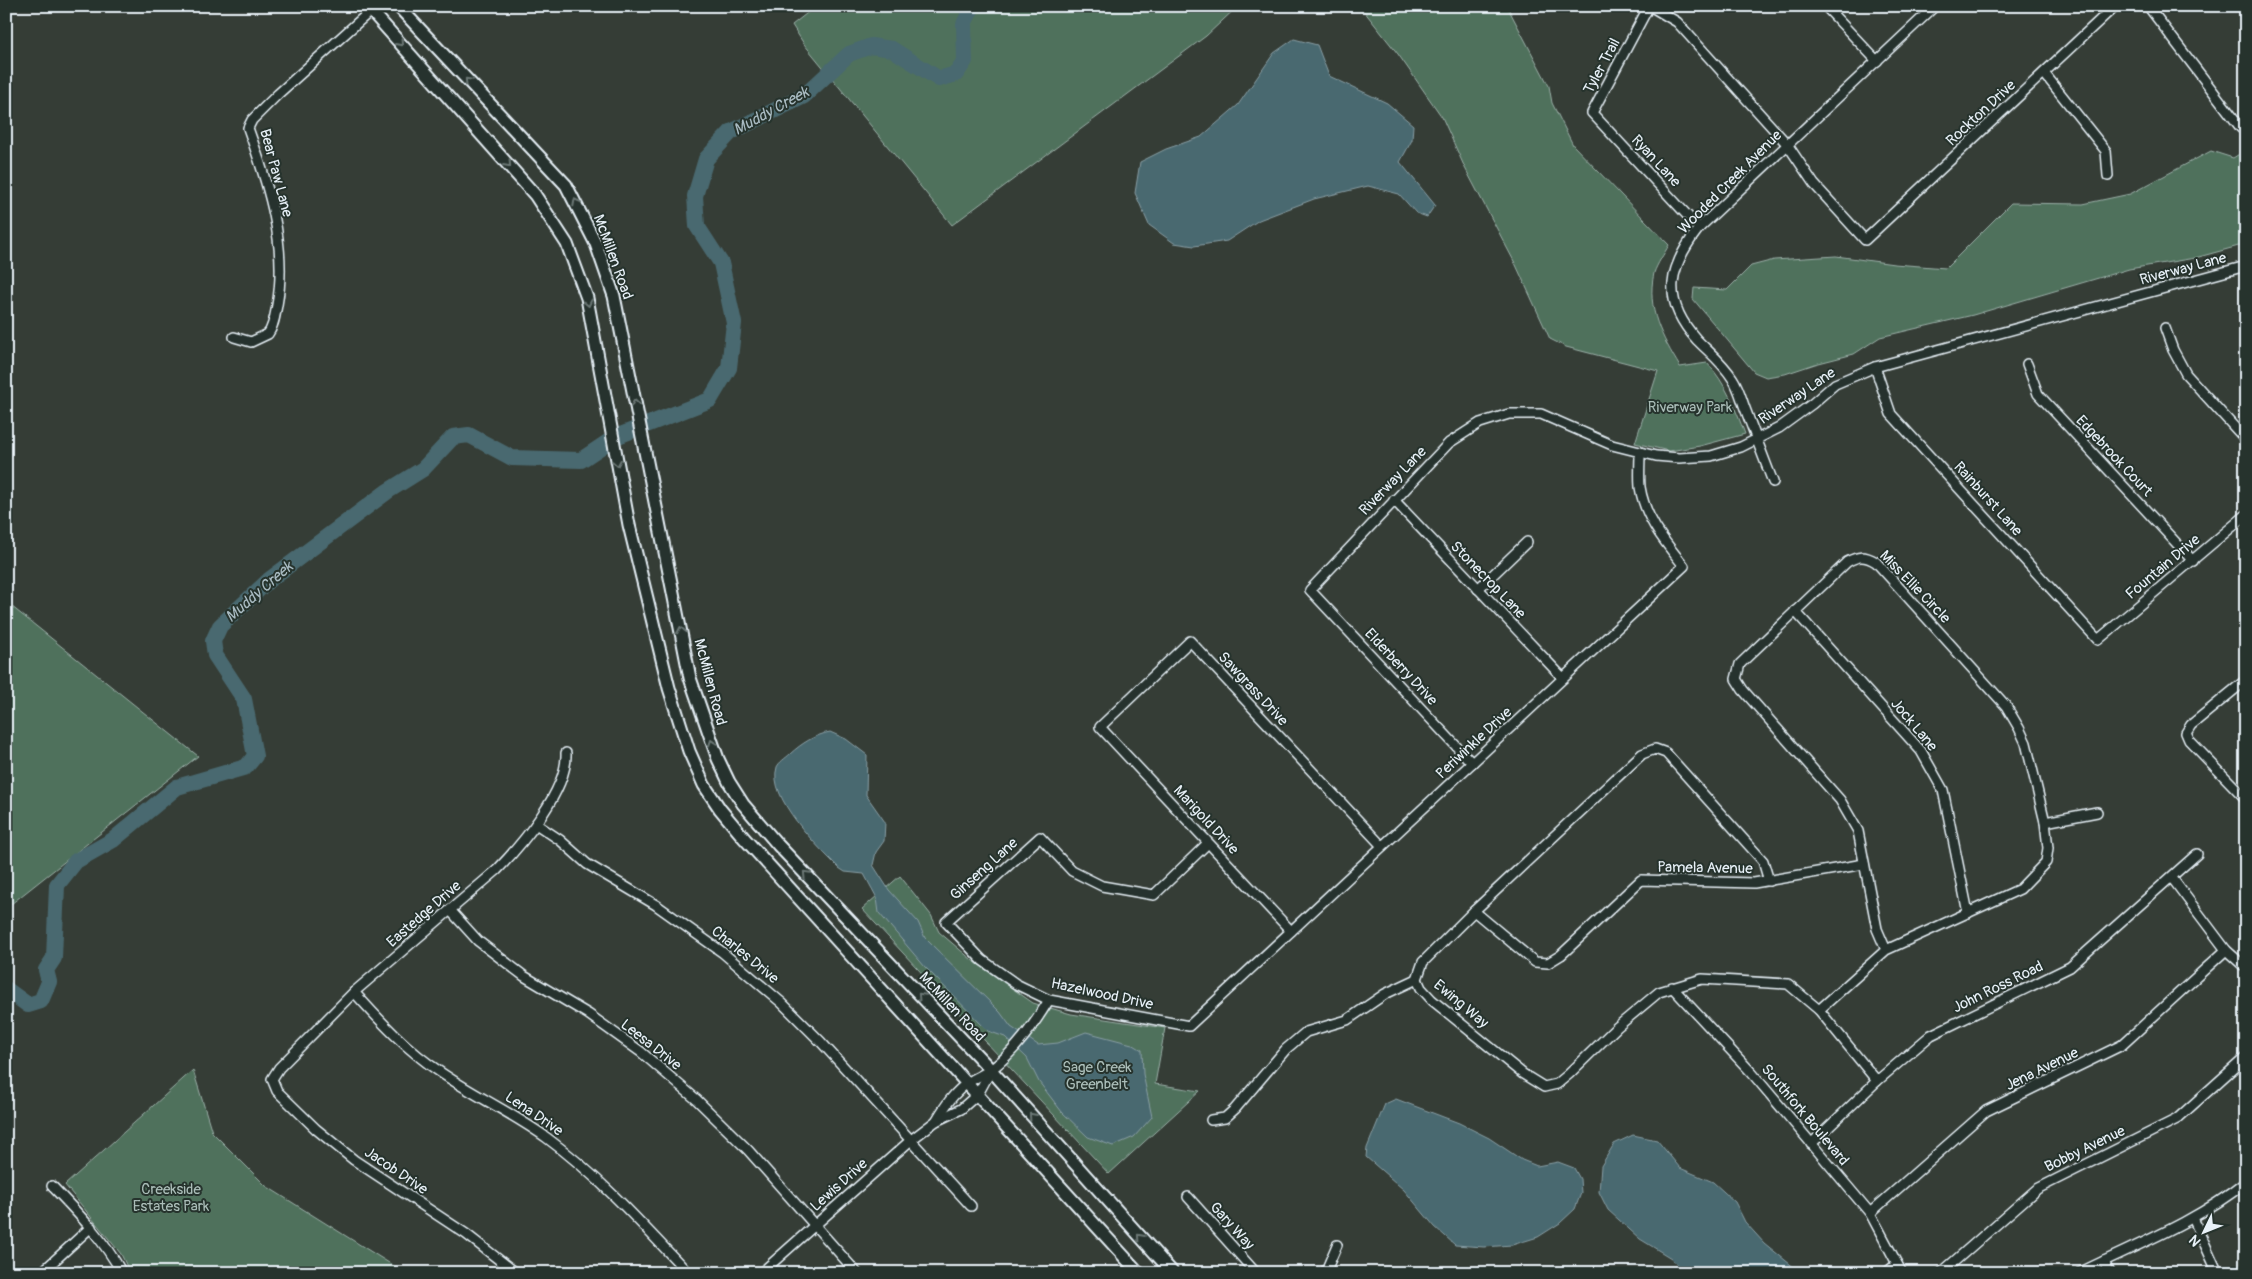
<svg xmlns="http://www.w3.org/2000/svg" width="2252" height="1279" font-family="Pangolin,sans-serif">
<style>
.green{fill:#4f715b;stroke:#9cb1aa}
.water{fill:#4a6970;stroke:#899fa6}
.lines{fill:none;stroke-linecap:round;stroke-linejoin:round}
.river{stroke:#4a6970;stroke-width:16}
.street-casing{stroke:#e8f1f8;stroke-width:12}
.secondary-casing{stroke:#e8f1f8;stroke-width:15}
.street{stroke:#26332d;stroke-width:9}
.secondary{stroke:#26332d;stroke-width:11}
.oneway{stroke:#6a7674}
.labels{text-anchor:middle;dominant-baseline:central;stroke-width:4;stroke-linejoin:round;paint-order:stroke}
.street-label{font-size:15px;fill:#e8f1f8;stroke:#26332d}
.park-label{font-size:15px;fill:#abbeb9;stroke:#26332d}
.water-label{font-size:16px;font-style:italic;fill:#a9bbc2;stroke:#26332d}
</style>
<rect width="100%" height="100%" fill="#353d36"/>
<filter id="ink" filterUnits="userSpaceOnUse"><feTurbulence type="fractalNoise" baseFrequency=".02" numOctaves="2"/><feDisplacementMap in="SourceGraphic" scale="10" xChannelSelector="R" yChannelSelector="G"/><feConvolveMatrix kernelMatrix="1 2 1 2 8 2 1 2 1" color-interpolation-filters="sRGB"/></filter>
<g filter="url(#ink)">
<g class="green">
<path d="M816 6H1238L1206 36 952 225 804 44 792 25Z"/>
<path d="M1360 6H1507L1549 86 1552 103 1573 145 1669 245C1664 254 1657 264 1654 273 1646 309 1662 337 1680 367L1707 363C1726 383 1735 408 1745 434L1700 446 1669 451 1635 443 1658 371 1566 347 1550 339 1516 265 1465 168 1442 117 1398 54Z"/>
<path d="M2246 150V244L2195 258 2129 269 1973 315 1880 337 1854 354 1815 364 1785 374 1766 377 1754 372 1693 299 1694 288 1727 290 1751 266 1774 260 1836 256 1894 264 1946 268 2011 203 2083 204 2130 194 2211 151 2233 158Z"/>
<path d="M6 602 198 756 6 908Z"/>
<path d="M900 876 931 915 939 932 972 960 1033 1003 1071 1014 1165 1028 1155 1084 1200 1091 1109 1174 862 909Z"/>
<path d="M193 1070 212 1132 266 1186 405 1273H130L121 1254 65 1185Z"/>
</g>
<g class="water">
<path d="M1294 39 1317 45 1329 76 1387 103 1413 125 1412 140 1400 162 1435 205 1427 217 1416 213 1399 194 1368 186 1314 199 1259 220 1227 241 1194 246 1174 243 1149 225 1135 193 1140 162 1166 149 1201 137 1238 105 1274 53Z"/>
<path d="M830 732 846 739 867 755 866 795 885 822 884 841 876 852 873 865 889 890 918 922 925 938 1000 1012 1011 1027 1038 1045 1058 1043 1086 1032 1132 1044 1142 1050 1143 1074 1152 1117 1134 1137 1113 1146 1088 1137 1062 1112 1039 1082 1027 1058 1005 1037 988 1031 925 967 879 913 877 898 864 874 845 872 839 868C819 848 767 798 777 767 779 762 786 758 790 754 802 743 815 735 830 732Z"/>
<path d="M1396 1099 1459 1123 1489 1138 1522 1160 1537 1166 1558 1162 1574 1168 1580 1179 1581 1193 1575 1209 1560 1223 1538 1237 1512 1245 1484 1247 1455 1245 1435 1227 1404 1190 1366 1157 1367 1148 1385 1104Z"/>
<path d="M1633 1135 1657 1140 1680 1168 1713 1182 1735 1202 1745 1222 1764 1243 1801 1273H1684L1671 1258 1640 1239 1608 1210 1599 1192 1601 1166 1614 1144Z"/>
</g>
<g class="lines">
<g class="river">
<path d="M618 436 710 400 729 368 734 323 721 263 697 226 695 196 706 159 731 132 804 96 849 54 871 46 892 49 939 79 956 74 965 61 964 24 973 6"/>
<path d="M6 989 28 1005 41 1001 49 982 46 970 54 958 57 885 76 861 113 840 177 787 246 767 255 756 244 699 215 655 213 641 220 626 269 580 388 491 423 469 453 437 469 435 512 458 581 460 608 442"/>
</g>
<g class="street-casing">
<g id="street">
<path d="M1649 6 1592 113 1699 228"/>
<path d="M1650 6 1677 22 1787 144 1814 184 1865 240 2115 6"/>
<path d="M1825 6 1877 61"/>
<path d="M2148 6 2241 128"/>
<path d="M2044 73 2106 151 2108 176"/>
<path d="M2165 328 2173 350 2186 374 2246 440"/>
<path d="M234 337 251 342 268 334C274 326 275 315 277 305 288 246 268 184 248 128L252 120 278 94 376 6"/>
<path d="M2027 364 2038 394 2193 561"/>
<path d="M1875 367 1891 414 2098 640 2246 515"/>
<path d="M1773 482C1764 459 1755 435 1746 411 1742 401 1739 388 1733 379 1723 363 1710 353 1697 340 1661 300 1668 268 1699 228L1935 6"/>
<path d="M1394 500 1563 678"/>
<path d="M1478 589 1527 542"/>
<path d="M1795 611 1921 751 1943 790 1968 913"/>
<path d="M2246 680 2191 725 2186 733 2189 740 2246 799"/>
<path d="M1472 763 1310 590 1449 443 1480 423 1509 414H1541L1612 445 1656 456 1679 458 1711 456 1741 447 1779 428 1812 404 1835 384 1875 367 2246 266"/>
<path d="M2045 822 2097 812"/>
<path d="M536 824 560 840 587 864 656 905 722 952 782 1003 821 1042 971 1206"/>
<path d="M1208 843 1154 895 1102 886 1072 871 1040 837 946 922 982 960 1016 984 1049 1000 1189 1026 1684 566C1665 542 1645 519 1640 487 1639 476 1640 463 1640 452"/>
<path d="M2172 878 2226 950 2246 968"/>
<path d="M1769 881 1763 861 1666 753 1655 749 1642 754 1474 911 1423 962 1417 979 1421 988 1432 1000 1523 1074 1544 1087 1557 1084 1569 1074 1617 1027 1659 992 1702 979 1788 984 1819 1010 1877 1081"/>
<path d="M450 910 478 941 524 976 588 1014 641 1052 697 1100 748 1150 857 1273"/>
<path d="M1474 911 1535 962 1548 963 1561 955 1641 880 1754 883 1864 864"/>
<path d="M1291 931 1100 727 1190 641 1382 846"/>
<path d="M1672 987 1752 1073 1870 1213 1902 1273"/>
<path d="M354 992C381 1022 407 1050 440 1072 475 1096 514 1114 547 1138 600 1177 643 1225 688 1273"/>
<path d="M1819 1010 1886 950 2020 889 2046 862 2048 848 2045 822 2026 743 2019 728 2006 706 1876 562C1864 555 1858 556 1847 562L1740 664 1736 679 1743 690 1840 800 1858 831 1877 929 1886 950"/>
<path d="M1211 1120 1225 1118 1235 1109 1286 1049 1306 1032 1347 1020 1385 994 1417 979"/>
<path d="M936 1121C945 1106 954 1092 969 1082 976 1077 985 1074 992 1069 1017 1049 1033 1026 1049 1000"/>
<path d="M1811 1144 1877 1081 1931 1035 2070 967 2197 854"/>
<path d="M52 1186C78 1213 104 1240 122 1273"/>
<path d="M1188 1197 1256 1273"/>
<path d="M1870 1213 1986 1111 2122 1045 2226 950"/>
<path d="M2193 1218 2217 1271"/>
<path d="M2104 1261 2109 1273"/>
<path d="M41 1273 91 1227"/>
<path d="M516 1273 466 1234 354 1160 316 1129 277 1091 272 1079 279 1068 354 992 497 870C522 844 568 790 566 753"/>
<path d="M761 1273 911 1140 936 1121 961 1109 978 1094 991 1070"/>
<path d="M1325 1273 1337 1245"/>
<path d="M1886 1273 1897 1264"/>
<path d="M1941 1273 2037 1189 2177 1119 2246 1057"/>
<path d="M2079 1273C2136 1245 2196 1222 2246 1182"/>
</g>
</g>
<g class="secondary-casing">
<g id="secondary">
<path d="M367 6 535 195 567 244 587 298 629 525 669 688 689 751 704 785 720 809 744 838 1139 1273"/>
<path d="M398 6 566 185 596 244 614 296 690 678 718 759 729 782 743 804 778 845 991 1070 1173 1273"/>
</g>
</g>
<use href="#street" class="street"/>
<use href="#secondary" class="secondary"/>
</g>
<defs><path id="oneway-chevron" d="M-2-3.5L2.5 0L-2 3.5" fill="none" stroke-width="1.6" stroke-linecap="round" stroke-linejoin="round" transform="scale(1.25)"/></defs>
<g class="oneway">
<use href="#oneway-chevron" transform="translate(400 43) rotate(48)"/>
<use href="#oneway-chevron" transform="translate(468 81) rotate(-133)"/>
<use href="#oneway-chevron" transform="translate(508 164) rotate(48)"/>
<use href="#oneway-chevron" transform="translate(576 202) rotate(-118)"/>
<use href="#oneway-chevron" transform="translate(588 303) rotate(78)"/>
<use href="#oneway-chevron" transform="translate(635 403) rotate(-101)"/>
<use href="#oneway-chevron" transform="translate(617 463) rotate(80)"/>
<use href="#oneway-chevron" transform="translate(681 630) rotate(-101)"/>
<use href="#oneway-chevron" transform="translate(712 743) rotate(-109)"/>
<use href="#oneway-chevron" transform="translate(806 874) rotate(-133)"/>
<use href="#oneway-chevron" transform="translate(921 996) rotate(-133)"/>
<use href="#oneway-chevron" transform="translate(1032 1116) rotate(-132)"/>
<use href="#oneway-chevron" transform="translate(1140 1237) rotate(-132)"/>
</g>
</g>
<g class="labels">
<g class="street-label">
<text transform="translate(1602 66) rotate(-62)">Tyler Trail</text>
<text transform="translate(1981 113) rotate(-43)">Rockton Drive</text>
<text transform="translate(1656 161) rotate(47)">Ryan Lane</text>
<text transform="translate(276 173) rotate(75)">Bear Paw Lane</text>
<text transform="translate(1730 182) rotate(-45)">Wooded Creek Avenue</text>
<text transform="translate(613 257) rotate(70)">McMillen Road</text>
<text transform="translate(2183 269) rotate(-15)">Riverway Lane</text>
<text transform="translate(1797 396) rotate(-34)">Riverway Lane</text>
<text transform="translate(2114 456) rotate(47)">Edgebrook Court</text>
<text transform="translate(1393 481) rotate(-46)">Riverway Lane</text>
<text transform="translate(1988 499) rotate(48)">Rainburst Lane</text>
<text transform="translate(2163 567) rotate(-40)">Fountain Drive</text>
<text transform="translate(1488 580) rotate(46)">Stonecrop Lane</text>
<text transform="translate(1915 587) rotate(46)">Miss Ellie Circle</text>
<text transform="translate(1401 667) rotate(47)">Elderberry Drive</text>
<text transform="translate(710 682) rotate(75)">McMillen Road</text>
<text transform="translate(1253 689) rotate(47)">Sawgrass Drive</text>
<text transform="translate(1914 725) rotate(50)">Jock Lane</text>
<text transform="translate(1474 743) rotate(-43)">Periwinkle Drive</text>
<text transform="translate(1206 820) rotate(47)">Marigold Drive</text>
<text transform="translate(1705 868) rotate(1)">Pamela Avenue</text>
<text transform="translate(984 869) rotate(-42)">Ginseng Lane</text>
<text transform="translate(424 914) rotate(-41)">Eastedge Drive</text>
<text transform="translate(745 955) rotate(39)">Charles Drive</text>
<text transform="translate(1998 987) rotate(-26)">John Ross Road</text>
<text transform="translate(1102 994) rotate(12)">Hazelwood Drive</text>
<text transform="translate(1461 1004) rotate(40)">Ewing Way</text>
<text transform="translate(952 1007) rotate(47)">McMillen Road</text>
<text transform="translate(651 1045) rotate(38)">Leesa Drive</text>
<text transform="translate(2042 1069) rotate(-26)">Jena Avenue</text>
<text transform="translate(534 1114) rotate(34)">Lena Drive</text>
<text transform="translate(1805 1115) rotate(50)">Southfork Boulevard</text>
<text transform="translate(2085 1149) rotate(-26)">Bobby Avenue</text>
<text transform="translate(396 1171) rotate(34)">Jacob Drive</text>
<text transform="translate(839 1185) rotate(-42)">Lewis Drive</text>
<text transform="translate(1232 1226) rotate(48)">Gary Way</text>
</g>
<g class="park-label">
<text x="1690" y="407">Riverway Park</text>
<text x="1097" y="1067">Sage Creek<tspan x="1097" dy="17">Greenbelt</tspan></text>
<text x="171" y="1189">Creekside<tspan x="171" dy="17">Estates Park</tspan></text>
</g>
<g class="water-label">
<text transform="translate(771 111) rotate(-29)">Muddy Creek</text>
<text transform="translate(259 592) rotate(-41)">Muddy Creek</text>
</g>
</g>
<rect width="2252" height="1279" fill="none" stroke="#26332d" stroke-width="25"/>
<rect x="12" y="12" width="2227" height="1254" fill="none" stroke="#e8f1f8" stroke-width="2" filter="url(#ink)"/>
<g transform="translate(2204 1232) rotate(227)" stroke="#26332d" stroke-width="4" paint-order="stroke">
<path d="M0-4L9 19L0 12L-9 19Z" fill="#e8f1f8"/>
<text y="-8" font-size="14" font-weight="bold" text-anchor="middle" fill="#e8f1f8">N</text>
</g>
</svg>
